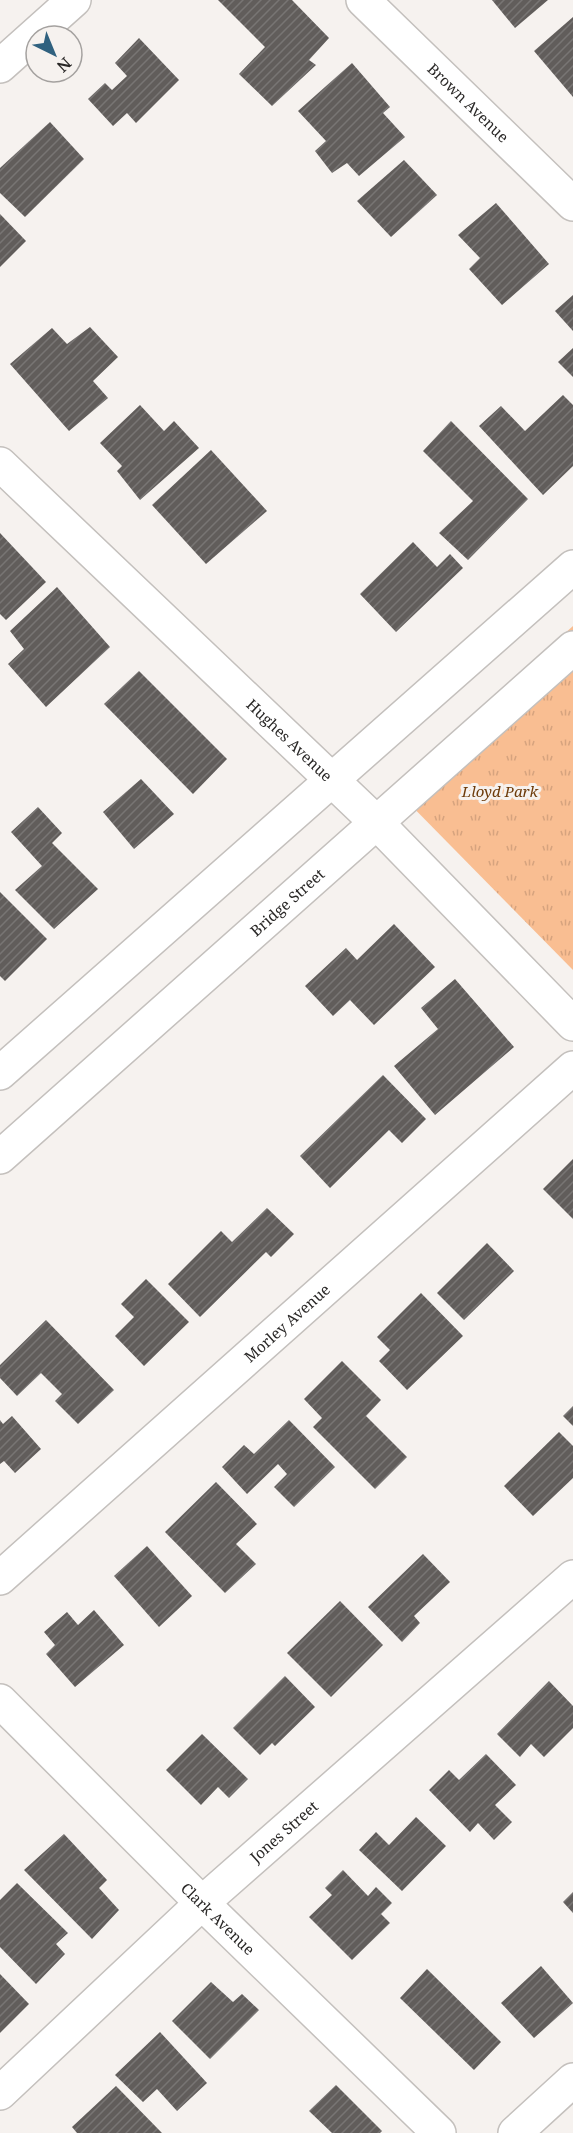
<svg xmlns="http://www.w3.org/2000/svg" width="573" height="2133" font-family="'Noto Serif',serif">
<style>
.park{fill:url(#park-tufts)}
.building{fill:url(#building-hatch)}
.lines{fill:none;stroke-linecap:round;stroke-linejoin:round}
.minor-casing{stroke:#c4c0bd;stroke-width:36}
.major-casing{stroke:#c4c0bd;stroke-width:36}
.minor{stroke:#fff;stroke-width:33}
.major{stroke:#fff;stroke-width:33}
.labels{text-anchor:middle;dominant-baseline:central;stroke-width:6;stroke-linejoin:round;paint-order:stroke}
.street-label{font-size:15px;fill:#2a2827;stroke:#f6f2ef}
.park-label{font-size:15px;font-style:italic;fill:#6d3b0a;stroke:#f6f2ef}
</style>
<defs>
<pattern id="park-tufts" width="24" height="20" patternUnits="userSpaceOnUse" patternTransform="scale(1.5)"><rect width="24" height="20" fill="#f9be92"/><path d="M3 7l-1-3M5 7V3M7 7l1-3M15 17l-1-3M17 17v-4M19 17l1-3" fill="none" stroke="#d6a37e"/></pattern>
<pattern id="building-hatch" width="6" height="6" patternUnits="userSpaceOnUse" patternTransform="scale(1.5)"><rect width="6" height="6" fill="#615d5b"/><path d="M-1 1l2-2M0 6l6-6M5 7l2-2" fill="none" stroke="#787574"/></pattern>
</defs>
<rect width="100%" height="100%" fill="#f6f2ef"/>
<path class="park" d="M573 626V970L393 787Z"/>
<g class="building">
<path d="M218 0H292L329 38 309 60 316 65 272 106 239 74 265 47Z"/>
<path d="M492 0H548L515 28Z"/>
<path d="M573 17V97L534 51Z"/>
<path d="M139 38 179 80 136 123 127 113 113 126 88 99 105 83 112 90 127 76 115 63Z"/>
<path d="M352 63 390 107 383 113 405 137 359 176 347 163 332 173 315 151 326 141 298 111Z"/>
<path d="M50 122 84 159 25 217 0 193V168Z"/>
<path d="M404 160 437 195 391 237 357 201Z"/>
<path d="M496 203 549 264 502 305 469 269 480 258 458 235Z"/>
<path d="M0 214 26 241 0 267Z"/>
<path d="M573 295V331L555 311Z"/>
<path d="M90 327 118 357 93 381 108 398 69 431 10 364 52 328 67 344Z"/>
<path d="M573 348V377L558 362Z"/>
<path d="M563 395 573 405V466L543 495 479 426 501 406 525 431Z"/>
<path d="M140 405 164 431 174 421 199 448 140 500 117 471 122 466 100 443Z"/>
<path d="M451 421 528 499 468 560 439 533 473 501 423 451Z"/>
<path d="M211 450 267 511 206 564 152 505Z"/>
<path d="M0 533 46 582 6 620 0 614Z"/>
<path d="M413 542 437 567 450 554 463 568 396 632 360 594Z"/>
<path d="M57 587 110 647 46 707 8 664 24 649 10 631Z"/>
<path d="M139 671 227 759 193 794 104 704Z"/>
<path d="M141 779 174 814 134 849 103 812Z"/>
<path d="M38 807 62 833 52 843 98 889 54 929 15 890 42 866 11 832Z"/>
<path d="M0 892 47 939 5 981 0 976Z"/>
<path d="M394 924 435 967 374 1025 350 1000 333 1016 305 986 346 948 357 960Z"/>
<path d="M455 979 514 1047 435 1115 394 1066 438 1029 421 1008Z"/>
<path d="M383 1075 426 1119 402 1143 389 1130 330 1188 300 1156Z"/>
<path d="M573 1159V1219L543 1189Z"/>
<path d="M267 1208 294 1234 271 1257 266 1252 200 1317 168 1284 221 1231 232 1242Z"/>
<path d="M487 1243 514 1271 464 1320 437 1293Z"/>
<path d="M146 1279 189 1322 144 1366 115 1336 134 1317 121 1304Z"/>
<path d="M421 1293 463 1336 407 1390 379 1361 390 1350 377 1337Z"/>
<path d="M46 1320 114 1390 78 1424 55 1401 62 1394 41 1373 17 1396 0 1378V1365Z"/>
<path d="M342 1361 381 1400 366 1416 407 1457 375 1489 313 1427 322 1418 304 1399Z"/>
<path d="M573 1406V1426L563 1416Z"/>
<path d="M12 1416 41 1449 15 1473 4 1461 0 1464V1420L3 1424Z"/>
<path d="M289 1420 335 1467 294 1507 274 1487 287 1474 278 1464 247 1494 222 1467 244 1445 254 1454Z"/>
<path d="M559 1432 573 1446V1478L533 1516 504 1486Z"/>
<path d="M216 1482 257 1524 236 1544 256 1564 225 1593 165 1532Z"/>
<path d="M147 1546 192 1596 159 1627 114 1576Z"/>
<path d="M423 1554 450 1582 414 1616 420 1623 402 1642 368 1607Z"/>
<path d="M340 1601 383 1645 331 1697 287 1653Z"/>
<path d="M94 1610 124 1645 75 1687 46 1654 55 1645 44 1632 67 1612 78 1625Z"/>
<path d="M285 1676 315 1707 275 1746 272 1743 260 1755 233 1728Z"/>
<path d="M549 1681 573 1706V1728L544 1757 531 1744 520 1757 497 1734Z"/>
<path d="M202 1734 248 1779 229 1798 218 1787 201 1805 166 1770Z"/>
<path d="M486 1754 516 1785 495 1805 512 1822 494 1840 478 1823 470 1832 429 1790 449 1770 459 1780Z"/>
<path d="M416 1817 446 1846 402 1891 359 1850 376 1832 389 1845Z"/>
<path d="M64 1834 107 1880 99 1888 119 1910 92 1939 24 1870Z"/>
<path d="M343 1870 368 1896 376 1887 392 1903 381 1914 390 1923 352 1960 309 1917 332 1895 325 1888Z"/>
<path d="M17 1883 68 1933 56 1944 65 1954 36 1984 0 1947V1900Z"/>
<path d="M573 1892V1913L563 1902Z"/>
<path d="M541 1966 573 2003 534 2038 501 2003Z"/>
<path d="M427 1969 501 2042 474 2070 400 1998Z"/>
<path d="M0 1974 29 2004 0 2033Z"/>
<path d="M211 1982 233 2002 242 1994 259 2010 210 2059 172 2021Z"/>
<path d="M160 2032 207 2083 177 2111 157 2089 143 2102 115 2075Z"/>
<path d="M336 2085 382 2131 380 2133H332L309 2111Z"/>
<path d="M116 2086 162 2133H77L72 2127Z"/>
</g>
<g class="lines">
<g class="minor-casing">
<g id="minor">
<path id="s1" d="M363 0 573 204"/>
<path d="M0 66 74 0"/>
<path id="s2" d="M0 464 377 823 573 1024"/>
<path id="s3" d="M0 1578 573 1068"/>
<path id="s4" d="M0 1701 202 1903 439 2133"/>
<path id="s5" d="M0 2093 202 1903 573 1577"/>
<path d="M515 2133 573 2080"/>
</g>
</g>
<g class="major-casing">
<g id="major">
<path d="M0 1073 573 567"/>
<path id="s6" d="M0 1157 573 648"/>
</g>
</g>
<use href="#minor" class="minor"/>
<use href="#major" class="major"/>
</g>
<g class="labels">
<g class="street-label">
<text stroke="none"><textPath href="#s1" startOffset="147">Brown Avenue</textPath></text>
<text stroke="none"><textPath href="#s2" startOffset="400">Hughes Avenue</textPath></text>
<text stroke="none"><textPath href="#s6" startOffset="384">Bridge Street</textPath></text>
<text stroke="none"><textPath href="#s3" startOffset="384">Morley Avenue</textPath></text>
<text stroke="none"><textPath href="#s5" startOffset="386">Jones Street</textPath></text>
<text stroke="none"><textPath href="#s4" startOffset="308">Clark Avenue</textPath></text>
</g>
<g class="park-label">
<text x="500" y="791">Lloyd Park</text>
</g>
</g>
<g transform="translate(54 54) rotate(137)"><circle r="28" fill="#f6f2ef" stroke="#a4a19f" stroke-width="1.5"/>
<path d="M0-4.5L10 22L0 15L-10 22Z" fill="#30617f"/>
<text y="-9" font-size="16" font-weight="bold" text-anchor="middle" fill="#2a2827">N</text>
</g>
</svg>
